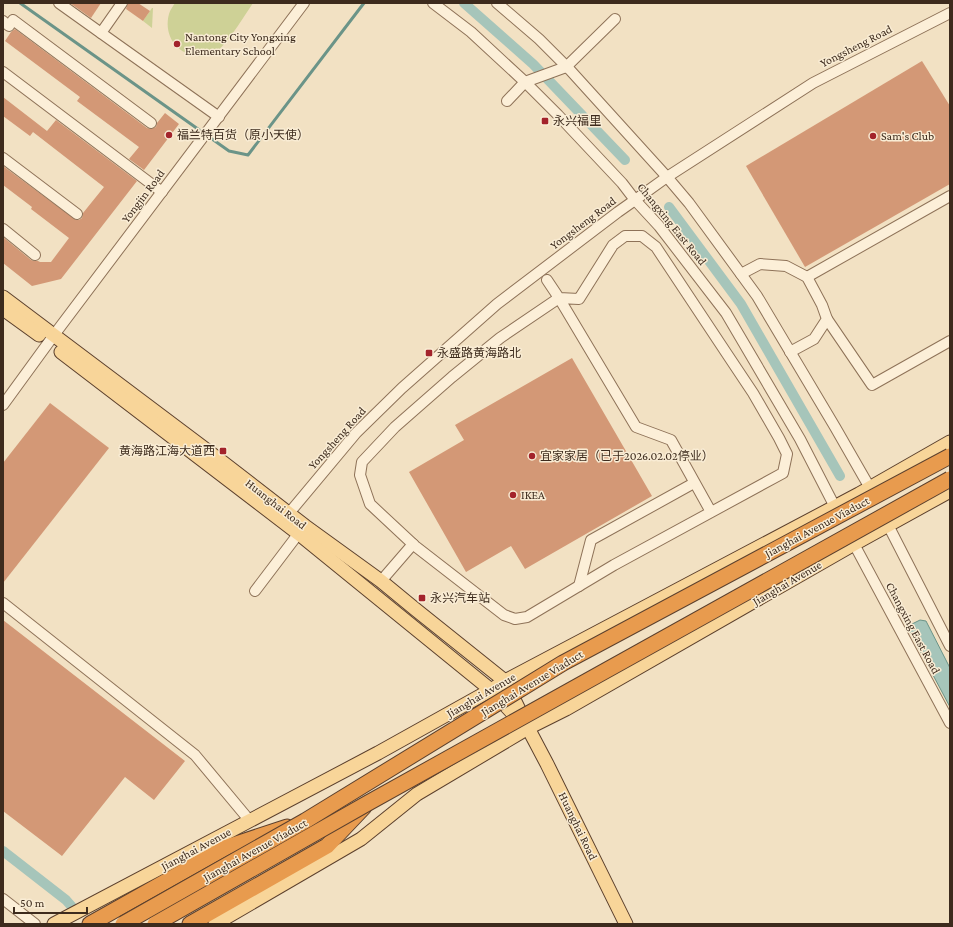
<svg xmlns="http://www.w3.org/2000/svg" width="953" height="927" font-family="'Crimson Pro','Noto Sans SC',serif">
<style>
.green{fill:#ced196}
.water{fill:#a6c5ba;stroke:#6b9488}
.lines{fill:none;stroke-linecap:round;stroke-linejoin:round}
.stream{stroke:#6b9488;stroke-width:3}
.canal{stroke:#a6c5ba;stroke-width:10}
.building{fill:#d39876}
.minor-casing{stroke:#8e7258;stroke-width:12}
.major-casing{stroke:#5c402d;stroke-width:15}
.highway-casing{stroke:#5c402d;stroke-width:17}
.minor{stroke:#fcefd8;stroke-width:10}
.major{stroke:#f8d599;stroke-width:13}
.highway{stroke:#e89b4e;stroke-width:15}
.highway-bridge-casing{stroke:#5c402d;stroke-width:17;stroke-linecap:butt}
.highway-bridge{stroke:#e89b4e;stroke-width:15}
.poi-dot{fill:#a3232b;stroke:#f9ecd4;stroke-width:1.5}
.labels{text-anchor:middle;dominant-baseline:central;stroke-width:3;stroke-linejoin:round;paint-order:stroke}
.poi-label{font-size:12px;fill:#3d2b1d;stroke:#f9ecd4;text-anchor:start}
.street-label{font-size:12px;fill:#3d2b1d;stroke:#f9ecd4}
</style>
<rect width="100%" height="100%" fill="#f2e1c3"/>
<g class="green">
<path d="M175 3H253C244 16 226 47 213 54 206 57 199 57 192 55 173 50 164 32 169 14 170 10 173 6 175 3Z"/>
<path d="M152 8H153L152 28 143 21Z"/>
</g>
<path class="water" d="M920 620 926 621 950 668V707L908 628 910 625Z"/>
<g class="lines">
<path class="stream" d="M20 3 229 151 248 155 364 3"/>
<g class="canal">
<path d="M464 3 533 64 625 160"/>
<path d="M669 207 741 304 840 476"/>
<path d="M3 851 66 900 73 908"/>
</g>
</g>
<g class="building">
<path d="M70 3H101L91 18Z"/>
<path d="M128 3H138L150 11 143 21 126 9Z"/>
<path d="M15 29 147 128 151 129 156 127 157 123 165 113 179 124 144 170 129 159 139 147 77 101 80 97 5 41 11 32Z"/>
<path d="M922 61 950 106V184L805 267 746 166Z"/>
<path d="M3 97 47 131 56 120 137 181 61 279 32 286 3 263V237L31 260 34 261H38L40 262H51L69 238 31 209 32 207 3 185V166L76 220H79L82 218 83 213 104 187 33 132 30 136 3 116Z"/>
<path d="M572 358 652 496 525 569 511 546 466 572 409 472 464 440 455 425Z"/>
<path d="M50 403 109 448 3 583V463Z"/>
<path d="M3 620 185 761 154 800 125 777 62 856 3 811Z"/>
</g>
<g class="lines">
<g class="minor-casing">
<g id="minor">
<path d="M59 3 101 33"/>
<path d="M122 3 101 33 219 117"/>
<path d="M433 3 471 32 525 82 558 115 622 183 635 200 659 226 726 313 800 439 835 507"/>
<path d="M497 3 539 39 570 70 667 177 689 203 757 296 835 427 870 488"/>
<path d="M3 21 9 26 13 20 151 123"/>
<path d="M3 72 162 192"/>
<path d="M507 101 525 82 566 67 615 19"/>
<path d="M3 158 77 214"/>
<path d="M3 229 35 255"/>
<path d="M741 274 760 264 786 266 807 277 822 305 827 319 814 339 790 352"/>
<path d="M807 277 950 196"/>
<path d="M547 280 559 298 579 299 613 245 625 236H642L656 247 727 354 753 393 779 438 787 454 783 473 614 565 527 617 515 619 504 615 415 546 370 504 360 475 362 462 395 427 452 377 500 338 559 298 636 427 671 440 711 512"/>
<path d="M827 319 872 385 950 341"/>
<path d="M3 405 54 335 304 3"/>
<path d="M285 518 356 433 402 388 497 304 618 212 635 200 667 177 813 83 950 13"/>
<path d="M888 525 950 646"/>
<path d="M854 544 950 723"/>
<path d="M381 581 413 544"/>
<path d="M579 586 591 540 694 483"/>
<path d="M255 591 302 529"/>
<path d="M3 603 195 755 250 821"/>
<path d="M3 899 35 924"/>
</g>
</g>
<g class="major-casing">
<g id="major">
<path d="M3 297 221 461 305 526 381 581 415 609 505 681 528 728 547 764 626 924"/>
<path d="M3 309 39 335"/>
<path d="M61 352 299 534 491 690 519 720"/>
<path d="M54 924 378 753 491 690 505 681 859 494 950 442"/>
<path d="M215 924 361 839 417 794 528 728 566 709 854 544 950 491"/>
</g>
</g>
<g class="highway-casing">
<g id="highway">
<path d="M90 924 227 847 287 827"/>
<path d="M190 924 327 846 364 807"/>
</g>
</g>
<use href="#minor" class="minor"/>
<use href="#major" class="major"/>
<use href="#highway" class="highway"/>
<g class="highway-bridge-casing">
<g id="highway-bridge">
<path d="M123 924 305 821 563 663 950 456"/>
<path d="M155 924 368 803 950 479"/>
</g>
</g>
<use href="#highway-bridge" class="highway-bridge"/>
</g>
<g class="poi-dot">
<circle cx="177" cy="44" r="4"/>
<rect x="541" y="117" width="8" height="8" rx="2"/>
<circle cx="169" cy="135" r="4"/>
<circle cx="873" cy="136" r="4"/>
<rect x="425" y="349" width="8" height="8" rx="2"/>
<rect x="219" y="447" width="8" height="8" rx="2"/>
<circle cx="532" cy="456" r="4"/>
<circle cx="513" cy="495" r="4"/>
<rect x="418" y="594" width="8" height="8" rx="2"/>
</g>
<g class="labels">
<g class="poi-label">
<text x="185" y="37">Nantong City Yongxing<tspan x="185" dy="14">Elementary School</tspan></text>
<text x="553" y="121">永兴福里</text>
<text x="177" y="135">福兰特百货（原小天使）</text>
<text x="881" y="136">Sam's Club</text>
<text x="437" y="353">永盛路黄海路北</text>
<text x="215" y="451" text-anchor="end">黄海路江海大道西</text>
<text x="540" y="456">宜家家居（已于2026.02.02停业）</text>
<text x="521" y="495">IKEA</text>
<text x="430" y="598">永兴汽车站</text>
</g>
<g class="street-label">
<text transform="translate(856 46) rotate(-27)">Yongsheng Road</text>
<text transform="translate(143 196) rotate(-53)">Yongjin Road</text>
<text transform="translate(583 223) rotate(-37)">Yongsheng Road</text>
<text transform="translate(672 224) rotate(51)">Changxing East Road</text>
<text transform="translate(337 438) rotate(-48)">Yongsheng Road</text>
<text transform="translate(276 504) rotate(38)">Huanghai Road</text>
<text transform="translate(817 527) rotate(-28)">Jianghai Avenue Viaduct</text>
<text transform="translate(787 583) rotate(-30)">Jianghai Avenue</text>
<text transform="translate(913 628) rotate(62)">Changxing East Road</text>
<text transform="translate(532 683) rotate(-31)">Jianghai Avenue Viaduct</text>
<text transform="translate(481 695) rotate(-30)">Jianghai Avenue</text>
<text transform="translate(578 826) rotate(64)">Huanghai Road</text>
<text transform="translate(196 849) rotate(-28)">Jianghai Avenue</text>
<text transform="translate(255 850) rotate(-29)">Jianghai Avenue Viaduct</text>
</g>
</g>
<rect width="953" height="927" fill="none" stroke="#3d2b1d" stroke-width="8"/>
<path d="M14 907v6h73v-6" fill="none" stroke="#3d2b1d" stroke-width="2"/>
<text x="20" y="907" font-size="12" fill="#3d2b1d" stroke="#f9ecd4" stroke-width="3" paint-order="stroke">50 m</text>
</svg>
